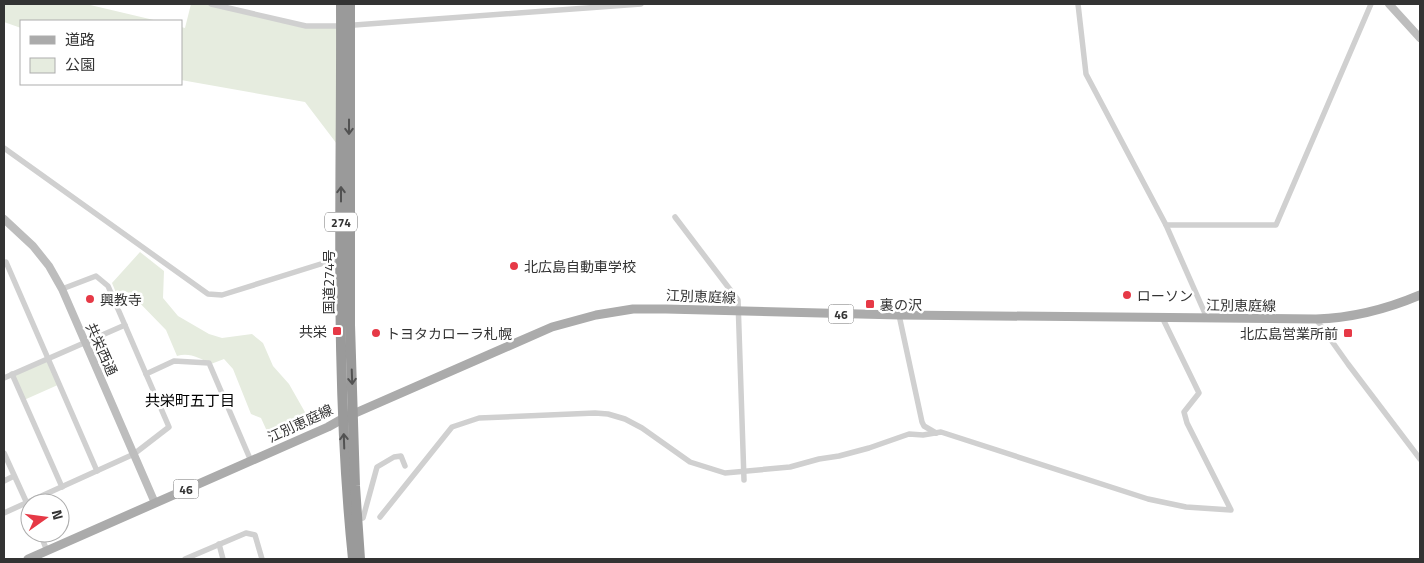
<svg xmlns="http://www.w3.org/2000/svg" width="1424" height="563" font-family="'Titillium Web','Noto Sans JP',sans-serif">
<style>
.park{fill:#e6ecdf}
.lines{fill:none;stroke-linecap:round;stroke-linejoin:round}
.street{stroke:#d0d0d0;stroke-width:5.5}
.secondary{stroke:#bdbdbd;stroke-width:8}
.primary{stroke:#ababab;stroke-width:9}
.highway{stroke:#9a9a9a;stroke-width:10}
.oneway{stroke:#525252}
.poi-dot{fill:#e63946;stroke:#fff;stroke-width:2}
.labels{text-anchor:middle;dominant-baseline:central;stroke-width:5;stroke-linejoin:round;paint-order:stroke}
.shield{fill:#fff;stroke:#707070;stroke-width:1}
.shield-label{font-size:12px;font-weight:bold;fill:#333}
.poi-label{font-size:14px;fill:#333;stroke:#fff;text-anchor:start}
.street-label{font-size:14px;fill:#333;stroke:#fff}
.neighbourhood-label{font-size:15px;fill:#000;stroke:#fff}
</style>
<rect width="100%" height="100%" fill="#fff"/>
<g class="park">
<path d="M4 4H86L158 21H21V28L4 22Z"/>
<path d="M191 4H211L306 26H341L340 148 305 102 181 80V27L185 28Z"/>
<path d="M140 252 164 271 163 298 178 316 209 334 222 338 252 334 263 343 273 366 289 384 310 421 271 440 261 418 251 414 233 369 224 359 211 364C200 358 189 352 177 356L166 330 131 294 125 291 117 295 112 283Z"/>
<path d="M48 358 60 384 24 400 12 374Z"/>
</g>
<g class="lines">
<g class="street">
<path d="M211 4 306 26H341L641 4"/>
<path d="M1078 4 1086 74 1166 225H1276L1371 4"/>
<path d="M4 148 208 294 222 295 343 257"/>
<path d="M675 217 738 300 744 480"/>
<path d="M1166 225 1207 318"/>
<path d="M4 263 6 262 97 471"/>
<path d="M899 315 922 422 924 426 936 433"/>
<path d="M1316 319 1348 364 1420 459"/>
<path d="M12 374 62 487"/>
<path d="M146 374 174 361 209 363 251 461"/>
<path d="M4 378 125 325"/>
<path d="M4 453 30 510"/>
<path d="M4 481 14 476"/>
<path d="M4 513 134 454 169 427 108 286 96 276 62 289"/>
<path d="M380 517 452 427 479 418 595 413 608 414 625 419 642 428 690 462 725 473 790 467 819 459 839 456 869 448 909 434 923 435 941 432 1148 499 1186 507 1231 510 1187 423 1184 412 1199 393 1162 317"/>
<path d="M356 519 363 518 377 467 394 457 401 456 405 466"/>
<path d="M40 533 47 551"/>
<path d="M219 544 223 559"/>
<path d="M185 559 246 533 255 535 262 559"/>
</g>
<g class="secondary">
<path d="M1389 4 1420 38"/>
<path d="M4 219 33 246 49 266 62 289 155 503"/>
</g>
<path class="primary" d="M28 559 328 427 344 418 552 327 596 315 633 309H666L899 315 1316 319C1353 318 1387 309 1420 295"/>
<g class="highway">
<path d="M341 4C342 189 334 375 353 559"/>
<path d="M350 4V325L355 486 360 559"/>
</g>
</g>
<defs><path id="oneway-shaft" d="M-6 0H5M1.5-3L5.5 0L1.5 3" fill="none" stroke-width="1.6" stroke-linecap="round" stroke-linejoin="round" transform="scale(1.25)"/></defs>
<g class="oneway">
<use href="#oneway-shaft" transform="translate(349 127) rotate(90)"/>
<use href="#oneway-shaft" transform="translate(341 194) rotate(-90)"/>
<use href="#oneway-shaft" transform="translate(352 377) rotate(88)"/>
<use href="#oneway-shaft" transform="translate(344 441) rotate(-92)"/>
</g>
<g class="poi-dot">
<circle cx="514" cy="266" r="5"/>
<circle cx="1127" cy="295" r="5"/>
<circle cx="90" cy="299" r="5"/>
<rect x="865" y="299" width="10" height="10" rx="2.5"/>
<rect x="332" y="326" width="10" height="10" rx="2.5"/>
<circle cx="376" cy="333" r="5"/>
<rect x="1343" y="328" width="10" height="10" rx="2.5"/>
</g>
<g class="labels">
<g class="shield">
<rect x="325" y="212.5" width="32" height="19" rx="4"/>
<rect x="828.5" y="304.5" width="25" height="19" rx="4"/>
<rect x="173.5" y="479.5" width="25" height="19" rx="4"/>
</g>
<g class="shield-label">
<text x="341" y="222">274</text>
<text x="841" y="314">46</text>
<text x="186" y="489">46</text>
</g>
<g class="poi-label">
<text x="524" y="266">北広島自動車学校</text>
<text x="1137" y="295">ローソン</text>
<text x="100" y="299">興教寺</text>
<text x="880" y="304">裏の沢</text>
<text x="327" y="331" text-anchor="end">共栄</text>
<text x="386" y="333">トヨタカローラ札幌</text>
<text x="1338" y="333" text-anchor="end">北広島営業所前</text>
</g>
<g class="street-label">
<text transform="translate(328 282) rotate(-90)">国道274号</text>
<text transform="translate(701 296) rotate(2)">江別恵庭線</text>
<text transform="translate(1241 305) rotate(1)">江別恵庭線</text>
<text transform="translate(102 349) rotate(66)">共栄西通</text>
<text transform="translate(300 423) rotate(-25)">江別恵庭線</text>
</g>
<g class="neighbourhood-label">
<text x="190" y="400">共栄町五丁目</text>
</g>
</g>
<rect width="1424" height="563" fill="none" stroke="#333333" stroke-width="10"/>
<rect x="20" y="20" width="162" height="65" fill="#ffffff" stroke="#adadad"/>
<rect x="30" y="36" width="25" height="8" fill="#ababab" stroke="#adadad"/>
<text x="65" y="45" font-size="15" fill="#333333">道路</text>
<rect x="30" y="58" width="25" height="15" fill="#e6ecdf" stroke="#adadad"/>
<text x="65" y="70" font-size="15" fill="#333333">公園</text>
<g transform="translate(45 518) rotate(76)"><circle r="24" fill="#ffffff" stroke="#adadad"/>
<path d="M0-4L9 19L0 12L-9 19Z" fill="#e63946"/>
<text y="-8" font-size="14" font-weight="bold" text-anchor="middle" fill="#333333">N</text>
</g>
</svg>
